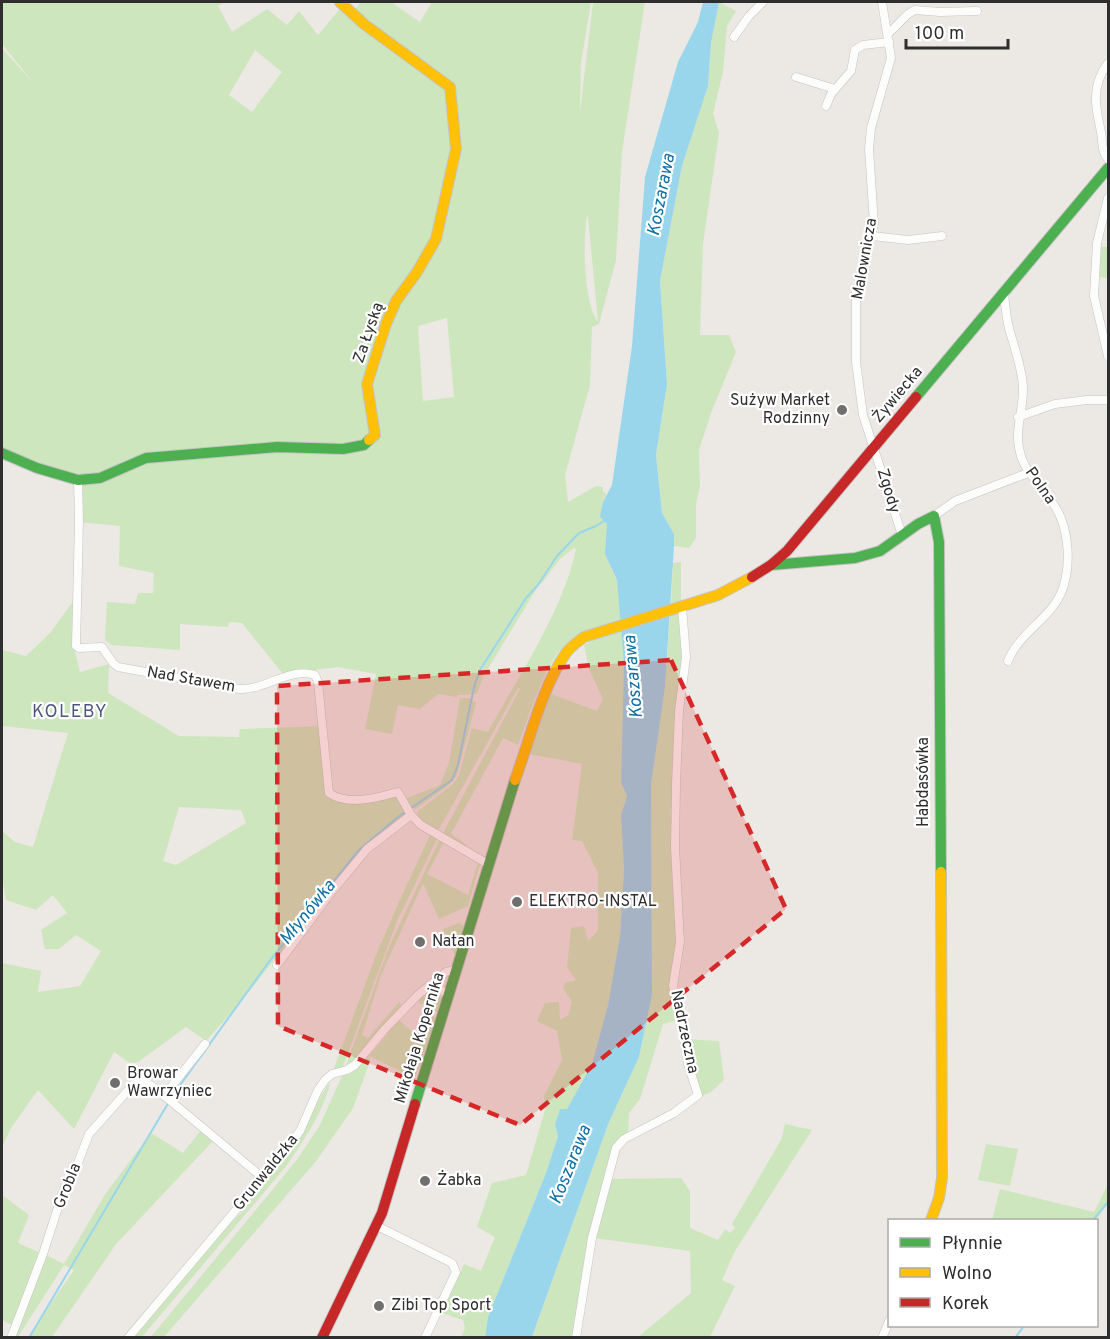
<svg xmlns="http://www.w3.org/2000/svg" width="1110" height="1339" font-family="Overpass,sans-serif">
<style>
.green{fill:#cee6be;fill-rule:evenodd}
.water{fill:#99d6ec}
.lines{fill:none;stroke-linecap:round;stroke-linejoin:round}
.stream{stroke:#99d6ec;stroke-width:2}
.street-casing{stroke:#c5c4c5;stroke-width:9}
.fast-casing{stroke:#c5c4c5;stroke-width:12}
.slow-casing{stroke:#c5c4c5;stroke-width:12}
.jam-casing{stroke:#c5c4c5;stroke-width:12}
.street{stroke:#fcfcfb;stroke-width:8}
.fast{stroke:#4caf50;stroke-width:10}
.slow{stroke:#ffc107;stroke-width:10}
.jam{stroke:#c62828;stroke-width:10}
.marked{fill:#d62828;fill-opacity:0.2;stroke:#d62828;stroke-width:4.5;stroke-dasharray:12 8;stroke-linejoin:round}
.poi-dot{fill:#706f6e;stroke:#fff;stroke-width:2}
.labels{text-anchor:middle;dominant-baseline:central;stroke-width:4.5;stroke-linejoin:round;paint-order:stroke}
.street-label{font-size:16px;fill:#2e2e2e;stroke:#fff}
.poi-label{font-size:16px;fill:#2e2e2e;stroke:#fff;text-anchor:start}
.water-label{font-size:18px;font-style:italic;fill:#0d6fa3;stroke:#fff}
.neighbourhood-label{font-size:18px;letter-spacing:1.5px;fill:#4d5680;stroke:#fff}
</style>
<rect width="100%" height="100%" fill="#ece8e4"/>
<g class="green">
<path d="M2 2H225L218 6 232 32 267 9 287 25 299 11 318 35 343 5 352 13 361 2H391L420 22 432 2H591L581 63 580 112 593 2H645L622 152 616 260 599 324 592 327 590 385 565 475 568 502 596 486 603 487V491L606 494 603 502 607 524 611 568 617 580 621 619C602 626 577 631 563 647 543 668 529 717 518 745L503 738 451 834 467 845 464 848 442 835 520 689 518 688 439 829 436 830 421 823 417 812 454 783 459 775 472 728 488 732C518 677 563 611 576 549L574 548 560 559 542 583H540L483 677 477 694 458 695 457 697 438 694 420 709 398 705 392 734 365 729 376 674 338 667 283 674 242 623 229 622 228 627 180 624V650L112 645 105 640 107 602 135 604 138 593H153L154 573 119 566 120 526 79 522 77 480 2 453V48L35 85 2 44ZM255 50 282 72 252 112 229 95ZM587 216 588 217 598 322C583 302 583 241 587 216ZM447 318 454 397 423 401 418 326Z"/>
<path d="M719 2 736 11 727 26 723 72 713 114 719 133 703 244 700 335H729L736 352 711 413 699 450 700 487 696 504V538L689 548 674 546V534L662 513 656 455 667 384 660 281 682 166 708 86 711 43Z"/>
<path d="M1097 247H1108V278L1097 277Z"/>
<path d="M681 562V601L671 604 673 563Z"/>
<path d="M77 596 75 652 80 672 109 664 108 693 179 736 239 737 240 729 322 726 329 793 338 798 397 796 408 813 368 847 284 951 274 960 243 999 206 1041 186 1027 138 1062 130 1063 114 1052 74 1129 38 1090 11 1128 2 1147V963L41 971 38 992 80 986 101 951 76 935 59 949H45L41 930 67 913 53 895 36 910 6 900 2 876V831L15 842 33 847 68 733 2 726V650L26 656 50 633ZM179 807 241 810 246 823 176 865 163 861Z"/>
<path d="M681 612 685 640 677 710V942L674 958 678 1020 663 1024 640 1099 629 1113 628 1134 609 1160 578 1337 532 1338 609 1122 639 1057 652 995 651 785 665 687 670 615Z"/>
<path d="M622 628 624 664 621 782 627 796 621 815 624 869 620 936 608 1005 592 1064 567 1109H561L555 1125 558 1136 546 1173 488 1317 485 1337H461L465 1328 463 1320 442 1313 464 1264 481 1271 495 1237 477 1227 492 1183 526 1175 545 1110 544 1096 562 1060 557 1031 537 1021 545 1003 559 1002 560 1020 568 1015 572 1002 563 988 565 983 576 980 567 967 571 928 584 926 588 941 598 931V873L582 841 572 840 582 764 529 754 551 694 597 711 603 699 589 669 584 645 601 636Z"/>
<path d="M460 698H469L476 703 457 775 450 784 416 809 411 808 405 799 440 785 449 763Z"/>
<path d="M430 835 437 839 397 921 341 1072 332 1074 376 955 399 902Z"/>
<path d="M440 839 444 842 427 874 468 895 478 863 480 864 468 906 439 919 423 883 381 975 362 1035 368 1038 400 1001 401 1005 356 1060 346 1065 389 947Z"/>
<path d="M459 923 463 925 464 929 455 956 443 929Z"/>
<path d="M433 992 440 996 442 1000 438 1012 419 1003 420 998Z"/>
<path d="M433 1016 437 1019 415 1078 369 1056 370 1061 353 1108 317 1160 164 1337 150 1338 296 1161 320 1125 342 1076C362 1071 385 1035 399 1020L417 1036Z"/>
<path d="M684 1039 719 1041 724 1080 711 1092 702 1096 698 1095Z"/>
<path d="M329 1083 330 1085C321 1115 304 1140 287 1165L142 1337 131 1338 230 1221 232 1222C238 1215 244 1210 250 1202L248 1199 281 1161Z"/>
<path d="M785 1124 812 1130 735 1251 722 1280 735 1286 710 1337H638L691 1293 690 1251 594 1238 610 1179 681 1178 690 1191V1228L718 1240 725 1229 730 1233 735 1228 732 1224 781 1140Z"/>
<path d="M203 1128 227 1148 212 1142 116 1244 52 1337H28L74 1270 64 1265 18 1337 14 1338 44 1254 64 1264 106 1193 151 1133 183 1153Z"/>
<path d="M986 1144 1018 1149 1010 1186 978 1180Z"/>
<path d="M1108 1184V1203L1096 1220H992L1000 1189 1094 1212Z"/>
<path d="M2 1195 29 1215 18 1243 43 1254 14 1326 2 1320Z"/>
</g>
<path class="water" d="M703 2H719L711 43 708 86 682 166 660 281 667 384 656 455 662 513 674 534V546L665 687 651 785 652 995 639 1057 609 1122 532 1337 485 1338 488 1317 546 1173 558 1136 555 1125 560 1109H567L592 1064 608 1005 620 936 624 869 621 815 627 796 621 782 624 664 617 580 605 554 607 524 600 517 603 502 612 485 632 346 645 177 678 62 698 22Z"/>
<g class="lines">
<g class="stream">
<path d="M1093 1220 1108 1202"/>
<path d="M29 1338 173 1095 268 963 359 850 398 817 452 780 458 765 474 687 480 670 526 598 538 585 557 556 579 533 596 526 604 521"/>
<path d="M1015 1338 1024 1326"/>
</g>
<g class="street-casing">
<g id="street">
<path d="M882 2 891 58 871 128 869 149 874 224 856 293V362L863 415 902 535"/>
<path d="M888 33C898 27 904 14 915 10L940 12 977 11"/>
<path d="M734 37 749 16 763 2"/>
<path d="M1108 63C1091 86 1095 106 1101 132 1103 142 1101 151 1108 159"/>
<path d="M796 77 835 89"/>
<path d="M826 106 831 94 851 71 855 50 863 45 889 42"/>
<path d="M1108 198 1097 243 1094 296 1108 356"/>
<path d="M872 236 908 240 942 236"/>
<path d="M1004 292C1005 304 1006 317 1009 328 1014 347 1022 367 1023 387 1024 412 1012 432 1022 459 1030 479 1045 490 1056 508 1069 530 1071 564 1063 588 1053 618 1019 632 1008 661"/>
<path d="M1018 417 1055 404 1087 400H1108"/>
<path d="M78 480 79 522 76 646 79 648 102 647 113 663 118 667 240 689C266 690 289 667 315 675L318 682 329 793C348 806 377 798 398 792L411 815 421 825 488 864"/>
<path d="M934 516 955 501 1028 473"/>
<path d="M277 965 329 895 367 849 411 815"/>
<path d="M431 984 449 995"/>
<path d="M164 1096 205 1044"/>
<path d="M377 1226 452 1263 456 1272 425 1338"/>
<path d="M11 1338 43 1254 64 1189 76 1168 89 1134 139 1078 155 1088 263 1178"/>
<path d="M128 1338 263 1178 300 1131 318 1090 325 1080 332 1074 347 1070 355 1065 384 1030 419 994 446 972 457 969"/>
<path d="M576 1338 592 1238 616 1148 624 1139 674 1113 698 1095 688 1064 681 1018 673 986 680 942 675 847 676 785 679 711 686 657 682 606"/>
<path d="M882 1338 890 1319"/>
</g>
</g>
<g class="fast-casing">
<g id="fast">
<path d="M916 397 1108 168"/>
<path d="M2 453 37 468 78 480 100 478 146 458 277 447 343 449 364 445 369 440"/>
<path d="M771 565 855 558 880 551 918 524 934 516 939 542 941 872"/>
<path d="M415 1104 515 780"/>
</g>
</g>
<g class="slow-casing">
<g id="slow">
<path d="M340 2 364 24 450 87 456 149 436 239 417 272 396 301 386 324 367 384 375 435 369 440"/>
<path d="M515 780C530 739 542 687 566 653 571 646 578 642 584 637L718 595 752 577"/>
<path d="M931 1220 939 1198 942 1178 941 872"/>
</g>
</g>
<g class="jam-casing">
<g id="jam">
<path d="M752 577 771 565 787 551 916 397"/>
<path d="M322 1338 382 1213 415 1104"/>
</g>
</g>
<use href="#street" class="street"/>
<use href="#fast" class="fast"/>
<use href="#slow" class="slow"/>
<use href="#jam" class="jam"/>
</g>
<path class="marked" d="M671 660 786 909 520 1125 278 1026 277 686Z"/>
<g class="poi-dot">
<circle cx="842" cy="410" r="6"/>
<circle cx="517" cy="902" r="6"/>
<circle cx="420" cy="942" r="6"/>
<circle cx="115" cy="1083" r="6"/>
<circle cx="425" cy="1181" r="6"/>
<circle cx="379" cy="1306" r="6"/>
</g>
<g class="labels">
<g class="street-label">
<text transform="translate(865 259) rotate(-80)">Malownicza</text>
<text transform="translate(369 333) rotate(-71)">Za Łyską</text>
<text transform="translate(898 395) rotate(-50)">Żywiecka</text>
<text transform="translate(1040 486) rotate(55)">Polna</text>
<text transform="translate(888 491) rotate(73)">Zgody</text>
<text transform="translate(191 680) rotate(10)">Nad Stawem</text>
<text transform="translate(924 782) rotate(-90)">Habdasówka</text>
<text transform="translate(684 1032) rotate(78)">Nadrzeczna</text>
<text transform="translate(420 1038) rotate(-73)">Mikołaja Kopernika</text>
<text transform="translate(266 1173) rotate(-51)">Grunwaldzka</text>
<text transform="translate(68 1186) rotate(-68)">Grobla</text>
</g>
<g class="poi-label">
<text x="830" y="401" text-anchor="end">Sużyw Market<tspan x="830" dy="18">Rodzinny</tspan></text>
<text x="529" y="902">ELEKTRO-INSTAL</text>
<text x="432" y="942">Natan</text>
<text x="127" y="1074">Browar<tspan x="127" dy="18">Wawrzyniec</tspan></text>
<text x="437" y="1181">Żabka</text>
<text x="391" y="1306">Zibi Top Sport</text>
</g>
<g class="water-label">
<text transform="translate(662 195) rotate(-79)">Koszarawa</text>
<text transform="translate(634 677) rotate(-95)">Koszarawa</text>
<text transform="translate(308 913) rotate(-51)">Młynówka</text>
<text transform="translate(571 1165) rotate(-68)">Koszarawa</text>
</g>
<g class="neighbourhood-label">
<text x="70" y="712">KOLEBY</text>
</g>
</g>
<rect width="1110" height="1339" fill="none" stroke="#2e2e2e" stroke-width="6"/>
<rect x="888" y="1219" width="210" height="108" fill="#ffffff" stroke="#ababab" stroke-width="1.5"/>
<rect x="900" y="1238" width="30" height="9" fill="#4caf50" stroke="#ababab" stroke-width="1.5"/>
<text x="942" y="1249" font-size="18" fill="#2e2e2e">Płynnie</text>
<rect x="900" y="1268" width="30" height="9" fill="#ffc107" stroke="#ababab" stroke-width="1.5"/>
<text x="942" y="1279" font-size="18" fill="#2e2e2e">Wolno</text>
<rect x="900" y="1298" width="30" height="9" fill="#c62828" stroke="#ababab" stroke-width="1.5"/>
<text x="942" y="1309" font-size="18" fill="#2e2e2e">Korek</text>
<path d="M906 39v9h102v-9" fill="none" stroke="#2e2e2e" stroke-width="3"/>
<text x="915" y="39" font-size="18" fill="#2e2e2e" stroke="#ffffff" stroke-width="4.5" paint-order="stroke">100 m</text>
</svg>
